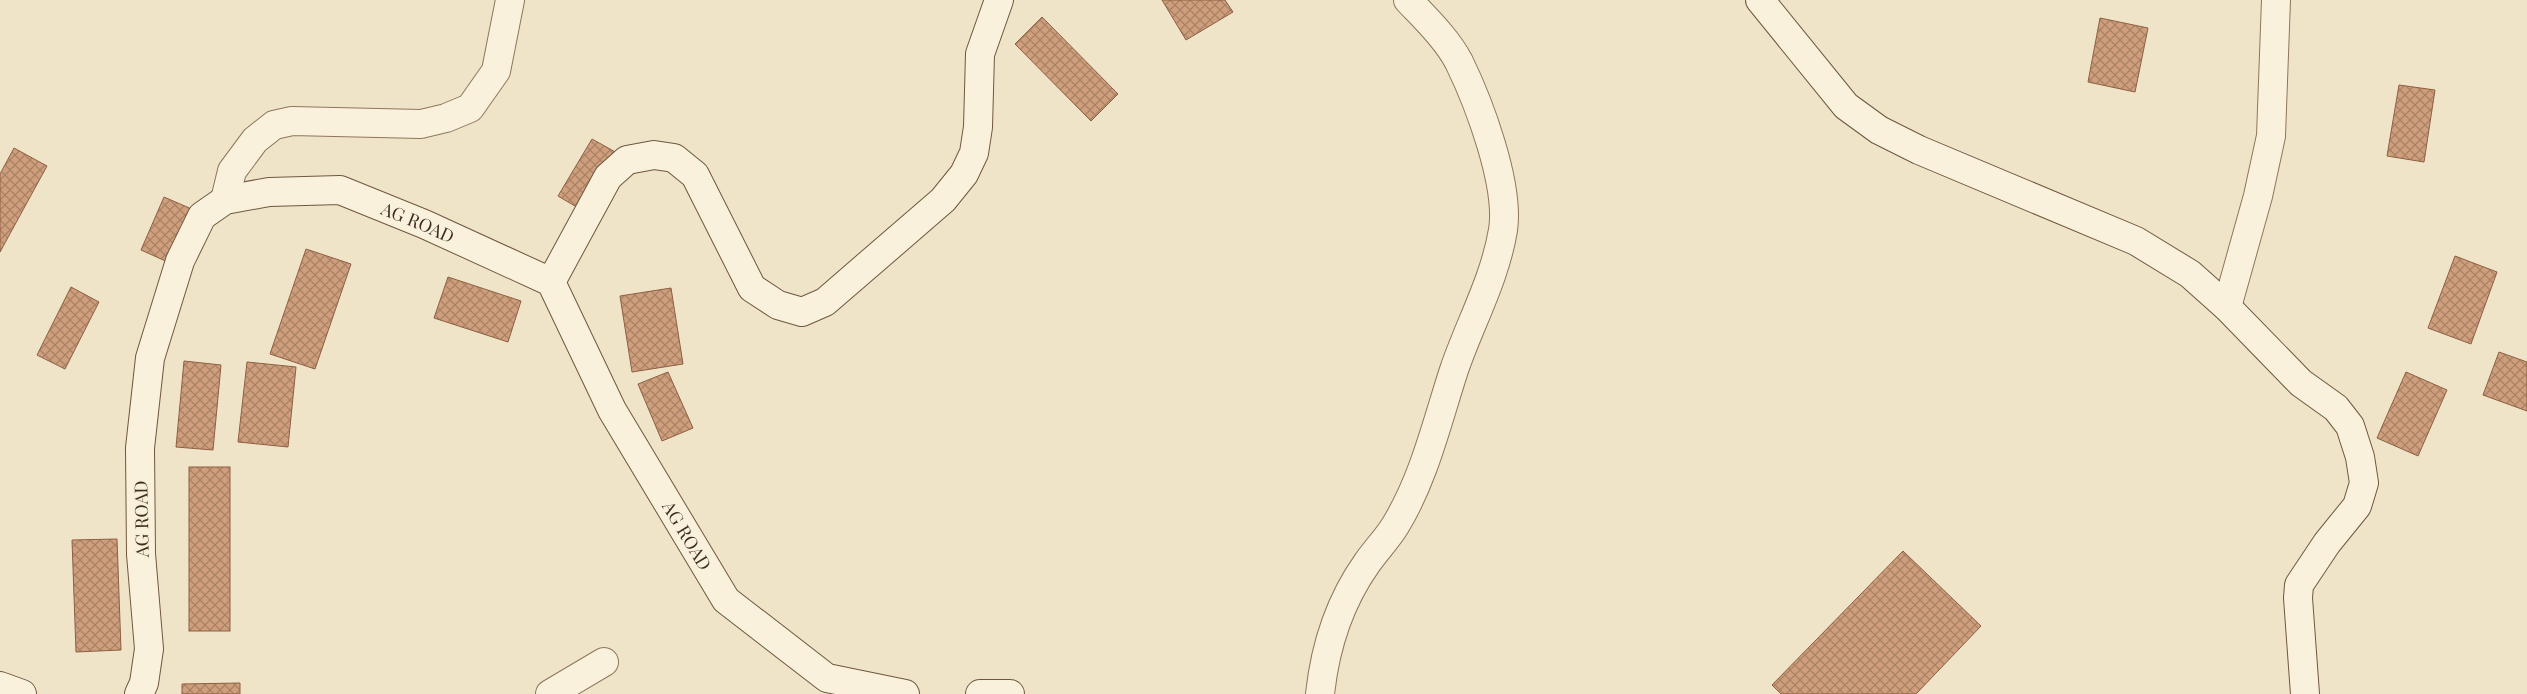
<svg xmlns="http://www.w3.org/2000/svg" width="2527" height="694" font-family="'Playfair Display',serif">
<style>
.building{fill:url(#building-cross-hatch);stroke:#8d5f41}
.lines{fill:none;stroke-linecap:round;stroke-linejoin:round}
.street-casing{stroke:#8d765c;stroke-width:30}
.secondary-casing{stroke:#6f573f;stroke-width:30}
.street{stroke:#faf1dc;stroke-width:28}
.secondary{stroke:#faf1dc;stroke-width:28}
.labels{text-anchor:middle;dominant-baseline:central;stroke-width:4;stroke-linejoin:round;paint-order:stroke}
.street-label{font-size:18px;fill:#3d2e20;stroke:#f7eed8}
</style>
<defs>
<pattern id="building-cross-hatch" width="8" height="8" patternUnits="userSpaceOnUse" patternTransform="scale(1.25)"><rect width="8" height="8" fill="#cf9f7d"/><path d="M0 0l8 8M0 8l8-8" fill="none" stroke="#a98266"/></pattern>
</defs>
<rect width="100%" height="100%" fill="#f0e4c8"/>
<g class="building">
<path d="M1162 0H1225L1233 12 1186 40Z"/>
<path d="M1042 17 1118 94 1091 121 1015 44Z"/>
<path d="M2100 18 2148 28 2135 92 2088 82Z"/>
<path d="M2399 85 2435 90 2424 162 2387 156Z"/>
<path d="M592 139 619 154 585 212 558 196Z"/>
<path d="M14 148 47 166 0 252V174Z"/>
<path d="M164 197 194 210 170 263 141 250Z"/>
<path d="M306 249 351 264 315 369 270 354Z"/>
<path d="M2455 256 2497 272 2471 344 2428 328Z"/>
<path d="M448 277 521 301 508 342 434 318Z"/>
<path d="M71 287 99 302 65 369 37 355Z"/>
<path d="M671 288 683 364 632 372 620 296Z"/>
<path d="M2499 352 2527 362V411L2483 395Z"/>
<path d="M184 361 221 365 213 450 176 447Z"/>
<path d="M247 362 296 367 288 447 238 442Z"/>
<path d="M668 372 693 428 662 441 638 384Z"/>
<path d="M2406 372 2447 390 2418 456 2377 438Z"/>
<rect x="189" y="467" width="41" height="164"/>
<path d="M117 539 121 650 76 652 72 540Z"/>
<path d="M1903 551 1981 626 1916 694H1781L1772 685Z"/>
<path d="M240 683V694H182V684Z"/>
</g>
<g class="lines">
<g class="street-casing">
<g id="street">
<path d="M225 200 232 171 255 140 274 125 292 121 421 124 446 118 470 108 496 71 510 0"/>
<path d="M2227 307 2258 196 2271 136 2276 0"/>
<path d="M550 694 604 662"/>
<path d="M1320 694C1325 648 1340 601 1367 563 1376 550 1387 539 1395 526 1424 479 1437 422 1454 370 1470 323 1495 279 1503 230 1510 185 1479 103 1459 62 1447 39 1426 19 1408 0"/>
</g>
</g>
<g class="secondary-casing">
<g id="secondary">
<path d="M1760 0 1846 106 1879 130 1919 150 2136 241 2190 274 2227 307 2301 383 2336 408 2350 426 2360 457 2364 483 2357 506 2327 543 2299 585 2298 598 2305 694"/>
<path d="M551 282 608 177 627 160 654 155 674 158 695 175 752 288 778 305 802 312 825 302 943 200 964 174 974 153 978 127 980 54 999 0"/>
<path d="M0 686 22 694"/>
<path id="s1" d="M139 694 144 683 149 649 141 554 140 448 150 358 180 261 202 216 225 200 269 192 340 190 424 224 551 282 612 410 726 600 827 678 905 694"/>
<path d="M980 694H1010"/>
</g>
</g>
<use href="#street" class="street"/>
<use href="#secondary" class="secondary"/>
</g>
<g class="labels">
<g class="street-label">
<text stroke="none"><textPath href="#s1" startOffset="718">AG ROAD</textPath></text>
<text transform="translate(141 519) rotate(-91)">AG ROAD</text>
<text stroke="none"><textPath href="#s1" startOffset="1152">AG ROAD</textPath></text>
</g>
</g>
</svg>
